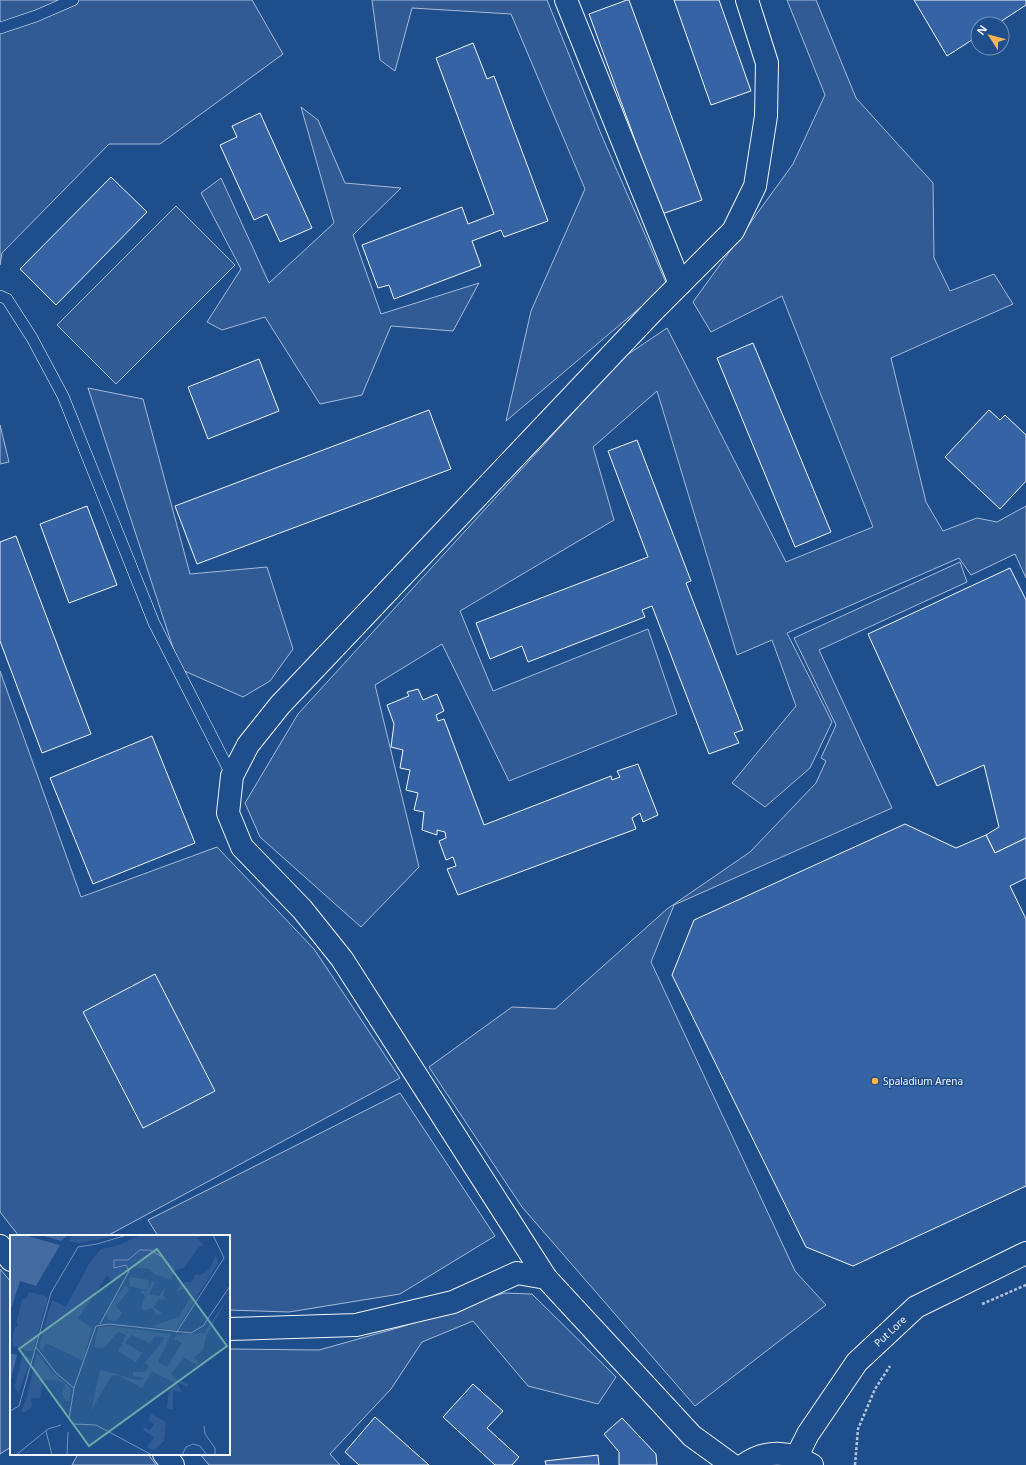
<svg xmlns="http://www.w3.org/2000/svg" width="1026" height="1465" font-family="'Noto Sans',sans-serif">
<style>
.built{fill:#305b95;stroke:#a8bbd7}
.building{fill:#3563a3;stroke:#f2f6ff}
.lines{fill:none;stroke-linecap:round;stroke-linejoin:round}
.service-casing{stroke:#f2f6ff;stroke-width:12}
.minor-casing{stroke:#f2f6ff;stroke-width:24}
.path{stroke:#b3c4dc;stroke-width:2.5;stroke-dasharray:3 2;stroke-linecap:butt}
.service{stroke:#1f4e8c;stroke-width:11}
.minor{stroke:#1f4e8c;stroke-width:22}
.poi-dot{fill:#ffb74d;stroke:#1f4e8c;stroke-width:1.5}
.labels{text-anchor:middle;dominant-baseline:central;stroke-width:3;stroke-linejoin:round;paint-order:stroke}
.poi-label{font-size:10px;fill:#f2f6ff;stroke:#1f4e8c;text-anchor:start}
.street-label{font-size:10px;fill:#f2f6ff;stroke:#1f4e8c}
.inset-road{fill:none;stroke:#7391ba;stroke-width:1}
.view{fill:#6aa9a8;fill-opacity:0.15;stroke:#6aa9a8;stroke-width:2}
.inset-edge{fill:none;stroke:#f2f6ff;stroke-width:2}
</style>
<rect width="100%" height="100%" fill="#1f4e8c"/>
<g class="built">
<path d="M0 0H252L283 54 160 144H109L2 253 0 265Z"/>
<path d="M372 0H547L601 134 667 285 506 421 531 311 585 189 511 14 412 8 395 71 380 60Z"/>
<path d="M787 0H816L856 98 933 183 934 258 950 291 994 274 1013 304 891 358 926 502 943 531 977 518 997 522 1026 506V578L1015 554 971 575 959 558 787 633 832 722 810 768 765 807 732 783 796 706 772 640 737 655 657 391 593 447 614 520 460 611 493 691 648 629 677 714 509 781 442 644 375 685 419 867 361 927 260 837 245 803 298 714 624 357 667 328 786 562 873 527 782 296 711 332 693 302 793 164 825 95Z"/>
<path d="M301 107 318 120 345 183 401 188 353 235 381 314 479 283 453 331 391 326 362 395 320 404 265 317 222 330 207 322 241 269 201 193 221 178 269 283 334 223Z"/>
<path d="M176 206 235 265 116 384 57 325Z"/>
<path d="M88 388 143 399 190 574 267 567 293 649 270 681 243 697 180 669Z"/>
<path d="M0 425 9 462 0 464Z"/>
<path d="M960 562 967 582 819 650 892 808 674 905 651 962 795 1271 826 1305 695 1406 522 1207 429 1067 512 1007 555 1009 667 909 750 852 816 783 826 761 821 758 836 725 794 638Z"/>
<path d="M0 671 81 897 217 847 314 949 400 1078 107 1236H19L0 1212Z"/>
<path d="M400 1093 495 1236 400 1294 289 1312 229 1310V1236H158L148 1220Z"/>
<path d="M0 1269 11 1282V1447L0 1454Z"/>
<path d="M504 1293 532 1294 616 1377 598 1404 528 1386 473 1321 422 1342 391 1389 330 1454 340 1465H209L200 1454H229V1349L319 1350 401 1327Z"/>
<path d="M78 1454H148L156 1465H72Z"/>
</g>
<g class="building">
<path d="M627 0H629L702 200 662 214 589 14Z"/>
<path d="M674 0H719L751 91 711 105Z"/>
<path d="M914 0H1026V5L997 24H978V36L947 56Z"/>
<path d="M473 43 487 79 494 76 548 221 504 237 501 230 472 241 481 266 394 299 389 285 378 288 362 245 462 207 468 224 494 214 436 58Z"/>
<path d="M260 113 312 228 280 242 267 214 254 220 220 145 237 137 232 126Z"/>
<path d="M111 177 147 212 56 305 20 269Z"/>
<path d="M753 343 831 532 795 547 717 358Z"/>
<path d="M259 359 279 411 208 439 188 387Z"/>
<path d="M429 410 451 469 197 564 175 506Z"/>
<path d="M989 410 1000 420 1005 415 1026 435V481L1000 509 945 457Z"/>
<path d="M637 440 691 581 686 583 743 730 734 733 739 743 709 754 652 606 642 610 645 617 528 662 522 646 490 659 476 623 648 557 608 451Z"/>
<path d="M87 506 117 585 69 603 40 524Z"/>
<path d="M16 536 91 734 42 753 0 641V542Z"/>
<path d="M1010 568 1026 600V838L995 853 986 835 999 827 984 765 937 786 868 634Z"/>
<path d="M418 689 423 700 437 694 444 711 436 715 438 721 444 719 484 825 611 776 612 780 620 777 617 771 638 764 658 815 643 822 640 813 632 818 636 829 458 895 447 869 456 866 453 857 446 860 439 841 446 838 445 832 437 830V835L422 830 424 812 414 810 418 793 406 790 410 770 400 768 403 750 391 747 394 724 387 705 409 696 407 692Z"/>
<path d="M152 736 195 843 93 884 50 778Z"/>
<path d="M905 824 956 848 986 835 995 853 1026 838V878L1010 886 1026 919V1186L853 1266 806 1247 672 975 694 920Z"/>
<path d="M155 974 215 1091 143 1128 83 1012Z"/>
<path d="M473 1384 503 1411 487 1428 519 1457 512 1465H495L443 1417Z"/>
<path d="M375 1417 429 1465H359L345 1452Z"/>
<path d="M622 1418 656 1454 657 1465H619V1452L604 1434Z"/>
<path d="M598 1455 599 1465H546L545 1461Z"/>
</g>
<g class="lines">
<g class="service-casing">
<g id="service">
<path d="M0 28 36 16 73 0"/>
<path d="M0 296 7 299 32 338 63 396 154 623 232 776"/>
</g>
</g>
<g class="minor-casing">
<g id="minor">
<path d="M566 0 680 284"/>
<path d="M0 1246 11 1260"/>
<path d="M229 1329 356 1325 453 1302 517 1273 546 1278"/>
<path d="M164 1454 173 1465"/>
<path d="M797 1456 808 1434 857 1362 916 1307 1026 1253"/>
<path d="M732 1465 692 1436 546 1278 342 959 302 909 242 847 228 813 232 776 248 745 280 705 654 310 733 231 755 186 766 116 767 63 747 0"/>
<path d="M744 1465C766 1449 790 1451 812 1465"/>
</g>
</g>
<g class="path">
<path d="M982 1304 1026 1285"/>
<path d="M855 1465 858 1429 875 1389 890 1366"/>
</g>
<use href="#service" class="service"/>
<use href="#minor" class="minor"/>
</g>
<circle class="poi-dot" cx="875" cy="1081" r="4"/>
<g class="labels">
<g class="poi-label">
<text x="883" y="1081">Spaladium Arena</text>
</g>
<g class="street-label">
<text transform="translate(890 1331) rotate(-43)">Put Lore</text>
</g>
</g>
<g transform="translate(10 1235)">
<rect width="220" height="220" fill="#1f4e8c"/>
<path d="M63 0H99L100 2 69 8 59 6ZM131 0H194L187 3 194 10 189 12 174 33 165 35 161 45 144 39 140 34 123 32 112 37 104 47 97 41 68 83 82 93 73 126 36 108 32 116 29 111 42 65 56 72 80 27 91 14 109 10ZM206 20 208 28 165 97 142 91 169 82 180 63 174 54 167 56V54L175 47H181L186 39 190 40 199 35ZM120 42 139 45 138 54 142 47H145L139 59 149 61 157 50 153 59 156 65 149 64 143 72 153 79 146 80 143 73 134 75 131 72 135 61 131 56 138 55 119 51ZM116 49 119 55 106 71 112 78 106 86 98 85 96 77ZM19 57 38 62 23 116H17L3 111 2 105 5 92H8L7 86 12 64 17 63ZM220 60 196 101 193 115 184 123 189 127 187 130 174 123 163 136 161 139 166 144 178 149 177 152 167 147 172 157 163 156V175L157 173 159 156 164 148 142 136 132 153 108 140 101 141 81 176 90 135 107 139 118 143 129 145 135 143 123 141V137H135L139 131 135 128 155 103 145 101 140 108 121 100 115 108 132 118 126 127 108 116 116 100 108 97 94 113 84 112 88 92 100 91 161 99 148 127 157 132 172 108 164 104 166 100 194 98ZM27 118 42 137 61 153 59 166H56L52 159 55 149 49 146 33 145 30 163H21L22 172 15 177H8H11L16 165ZM17 121 21 124 8 159 5 152 12 122ZM141 179 156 187 154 206 144 215 137 213 144 202 133 195 134 192 140 195 144 189 138 185Z" fill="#305b95"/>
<path d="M0 0H15L50 10 26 51 10 46 0 77ZM30 0H58L51 6ZM0 118 7 120 0 148Z" fill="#446ba0"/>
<path d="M15 0H30L51 6 50 10Z" fill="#1f4e8c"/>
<path class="inset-road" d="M90 89 119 36 116 30 104 33V25H118L130 15H140L154 23M166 98 214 23 203 0M26 112 46 138 64 153M0 176 9 171 41 58 68 12 87 9 117 0M59 184 64 153 86 91 99 89 181 98 193 91 220 51M64 189 86 190 142 220M194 191 195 199 205 213V220M36 196 42 220M6 220 38 194 51 190M57 220 58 197M172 220 176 212 183 209 190 211 197 220"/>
<path class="view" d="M147 14 217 111 79 211 9 114Z"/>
<rect width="220" height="220" class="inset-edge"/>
</g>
<g transform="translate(990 36) rotate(306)"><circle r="19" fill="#1f4e8c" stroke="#7391ba"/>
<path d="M0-3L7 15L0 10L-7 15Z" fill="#ffb74d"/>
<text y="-6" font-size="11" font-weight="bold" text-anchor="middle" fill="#f2f6ff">N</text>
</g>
</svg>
